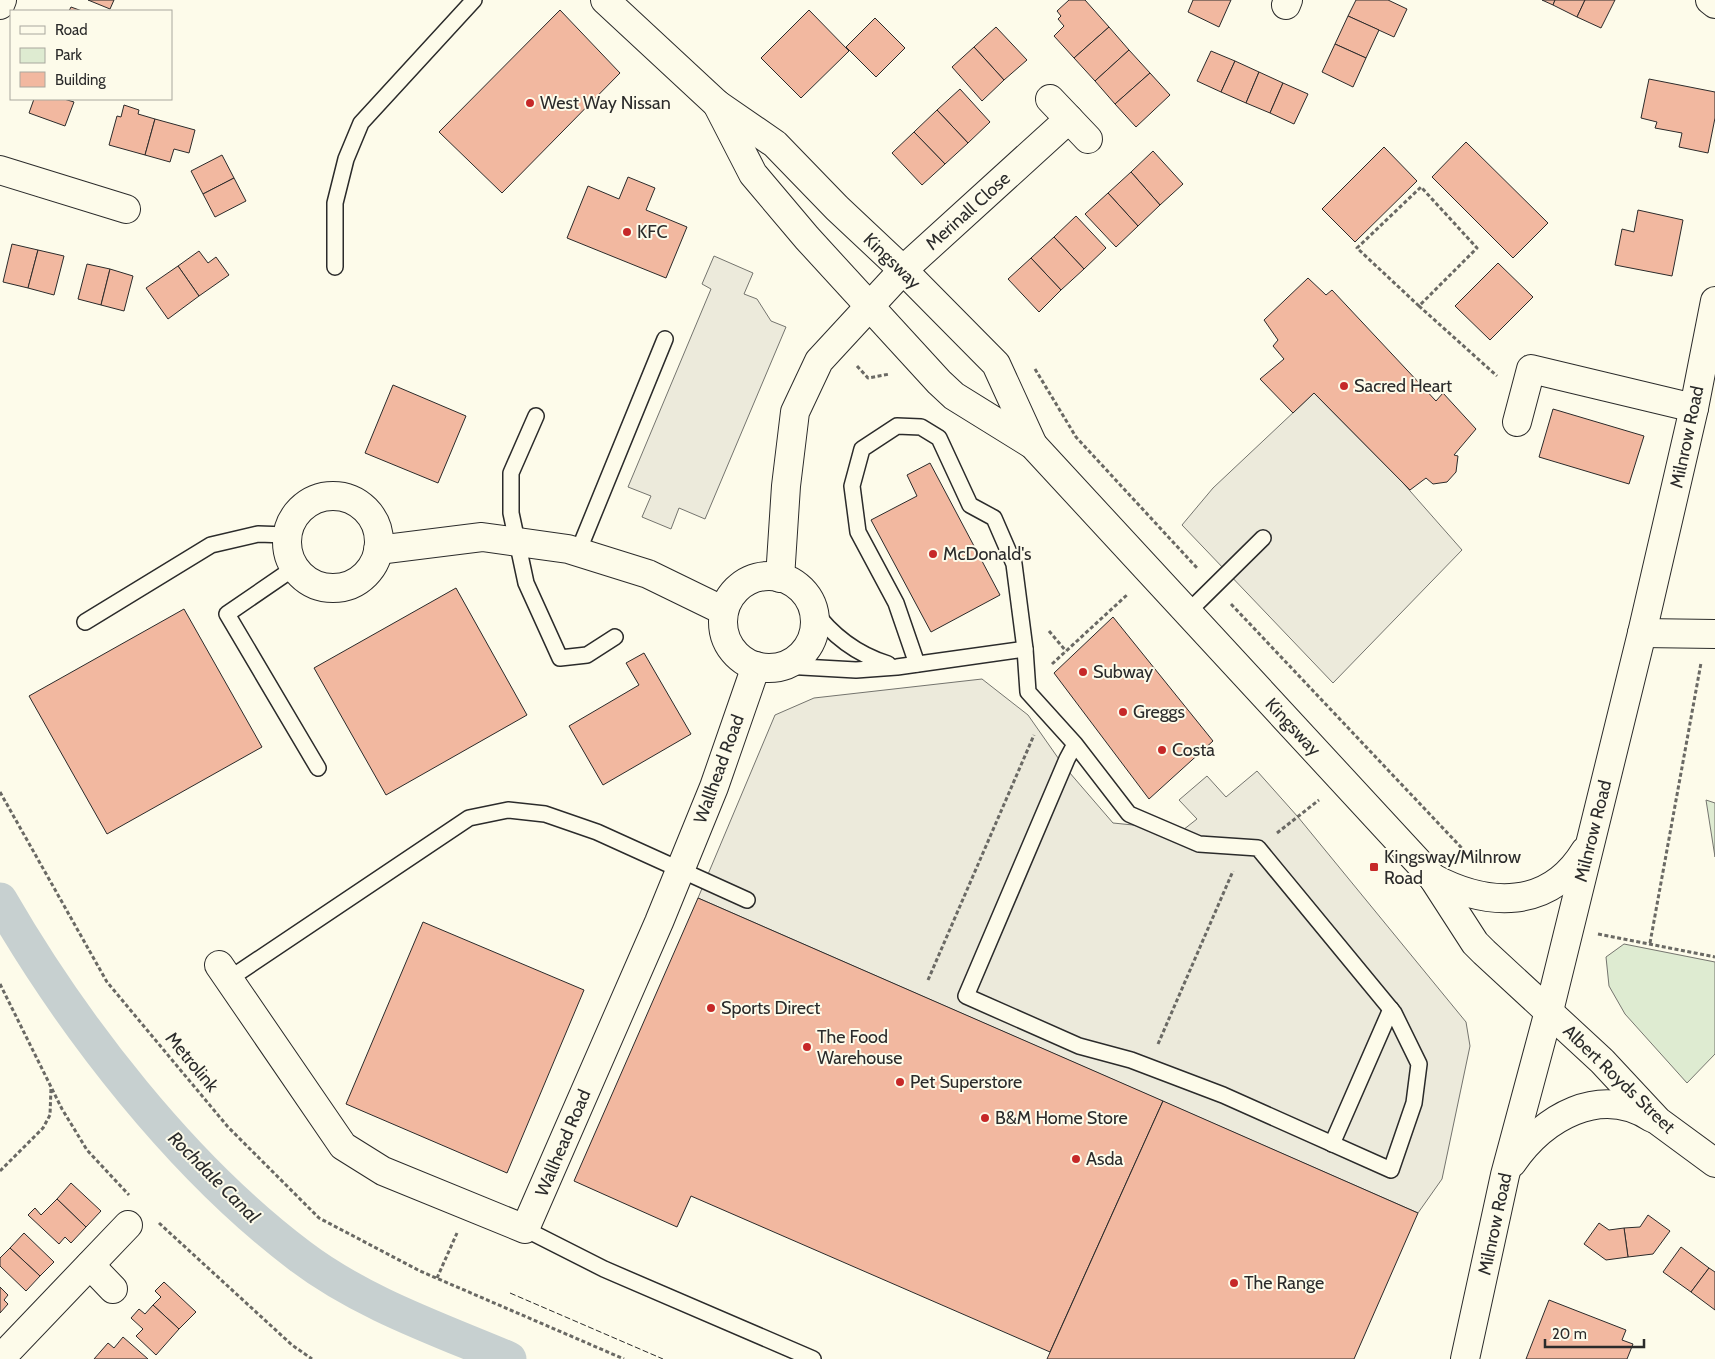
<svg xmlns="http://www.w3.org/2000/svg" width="1715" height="1359" font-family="Cabin,sans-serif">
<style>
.green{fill:#deebd1;stroke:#74746e}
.parking{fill:#eceadb;stroke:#74746e}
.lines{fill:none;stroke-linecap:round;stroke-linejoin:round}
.canal{stroke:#c7d0d0;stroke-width:35}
.building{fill:#f2b8a0;stroke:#2b2b2b}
.service-casing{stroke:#2b2b2b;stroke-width:18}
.minor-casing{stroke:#2b2b2b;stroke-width:30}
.primary-casing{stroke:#2b2b2b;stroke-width:30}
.path{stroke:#6a6964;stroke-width:3;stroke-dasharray:4 2.5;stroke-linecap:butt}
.service{stroke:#fdfbea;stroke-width:15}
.minor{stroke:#fdfbea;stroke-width:28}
.primary{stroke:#fdfbea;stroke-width:28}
.fence{stroke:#2b2b2b;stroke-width:1;stroke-dasharray:6 2.5;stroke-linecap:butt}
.poi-dot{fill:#c62828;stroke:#fdfbea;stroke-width:2}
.labels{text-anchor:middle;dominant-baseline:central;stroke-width:4;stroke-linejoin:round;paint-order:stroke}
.poi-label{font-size:18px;fill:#2b2b2b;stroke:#fdfbea;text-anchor:start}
.street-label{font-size:18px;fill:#2b2b2b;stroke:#fdfbea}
.water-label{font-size:19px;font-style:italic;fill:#2b2b2b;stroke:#fdfbea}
</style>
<rect width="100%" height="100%" fill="#fdfbea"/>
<g class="green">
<path d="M1706 800 1715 803V857Z"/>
<path d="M1624 944 1715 962V1054L1687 1083 1625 1014 1609 986 1606 957Z"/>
</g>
<g class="parking">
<path d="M714 256 753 273 744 294 757 299 771 321 786 327 705 519 679 508 671 529 642 517 651 496 628 487 711 289 702 284Z"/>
<path d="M1314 393 1403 483 1462 550 1333 683 1182 525 1213 488Z"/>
<path d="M982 679 1028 715 1063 765 1113 823 1183 830 1197 819 1179 800 1207 776 1226 797 1257 771 1298 817 1466 1022 1470 1046 1442 1179 1418 1213 698 898 775 715 814 698Z"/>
</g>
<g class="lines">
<path class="canal" d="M0 900C74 1028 182 1167 300 1256 362 1303 438 1329 509 1359"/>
</g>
<g class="building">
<path d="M88 0H114L110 9Z"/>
<path d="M1069 0H1085L1109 27 1074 58 1054 36 1064 26 1058 19 1061 16 1057 11Z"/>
<path d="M1193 0H1231L1219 27 1188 12Z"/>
<path d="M1356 0H1388L1407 9 1394 37 1348 16Z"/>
<path d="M1542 0H1555L1553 5Z"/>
<path d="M1555 0H1585L1577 17 1553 5Z"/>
<path d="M1585 0H1615L1601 28 1577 17Z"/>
<path d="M71 7 82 11H69Z"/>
<path d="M560 10 620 73 502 193 439 132Z"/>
<path d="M809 10 849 51 801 98 761 58Z"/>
<path d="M1348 16 1379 30 1366 58 1335 44Z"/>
<path d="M875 18 905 48 876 77 846 47Z"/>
<path d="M996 27 1027 60 1004 80 974 47Z"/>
<path d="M1109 27 1129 50 1095 81 1074 58Z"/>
<path d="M1335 44 1366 58 1353 87 1322 72Z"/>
<path d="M974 47 1004 80 982 101 952 67Z"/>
<path d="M1129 50 1150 73 1115 104 1095 81Z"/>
<path d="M1211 51 1235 61 1221 92 1197 81Z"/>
<path d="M1235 61 1259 72 1246 103 1221 92Z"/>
<path d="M1259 72 1283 83 1270 113 1246 103Z"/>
<path d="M1150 73 1170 95 1136 127 1115 104Z"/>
<path d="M1649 79 1715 92V118L1708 153 1679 147 1682 133 1655 128 1657 122 1641 118Z"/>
<path d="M1283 83 1308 94 1294 124 1270 113Z"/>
<path d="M960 89 990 122 968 143 937 110Z"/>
<path d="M34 99H64L74 102 65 126 29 113Z"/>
<path d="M124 105 139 110 138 114 155 119 145 155 109 145 117 116 121 117Z"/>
<path d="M937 110 968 143 945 164 914 132Z"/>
<path d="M155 119 195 130 189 153 174 149 170 162 145 155Z"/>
<path d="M914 132 945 164 922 185 892 153Z"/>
<path d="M1466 142 1548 223 1513 258 1432 177Z"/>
<path d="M1384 147 1417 181 1355 242 1322 209Z"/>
<path d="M1153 151 1183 184 1160 205 1131 172Z"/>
<path d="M222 155 234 178 203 194 191 171Z"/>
<path d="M1131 172 1160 205 1138 226 1108 193Z"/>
<path d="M628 177 655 188 646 210 687 227 666 278 567 238 588 186 619 199Z"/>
<path d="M234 178 246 201 215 217 203 194Z"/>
<path d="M1108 193 1138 226 1116 247 1085 214Z"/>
<path d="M1638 210 1683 220 1672 276 1615 265 1622 229 1634 232Z"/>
<path d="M1076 216 1106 248 1084 269 1054 237Z"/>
<path d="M1054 237 1084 269 1061 290 1031 258Z"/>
<path d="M12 244 38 250 28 288 3 282Z"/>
<path d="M38 250 64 256 54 295 28 288Z"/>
<path d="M199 251 208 263 216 257 229 275 199 296 178 266Z"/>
<path d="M1031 258 1061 290 1039 312 1008 279Z"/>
<path d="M1498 263 1533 297 1490 340 1455 306Z"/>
<path d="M87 264 110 269 101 305 78 299Z"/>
<path d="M178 266 199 296 168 319 146 288Z"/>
<path d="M110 269 133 276 124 311 101 305Z"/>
<path d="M1308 278 1326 295 1332 290 1436 401 1443 393 1476 429 1454 455 1458 456 1456 472 1447 482 1433 484 1426 478 1410 490 1314 393 1293 413 1260 379 1284 359 1273 346 1278 340 1264 320Z"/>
<path d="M393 385 466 416 438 483 365 453Z"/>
<path d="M1553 409 1644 436 1629 484 1539 457Z"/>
<path d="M930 463 1000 595 931 632 871 520 917 496 907 475Z"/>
<path d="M456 588 527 715 386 795 314 668Z"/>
<path d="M184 609 262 747 107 834 29 696Z"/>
<path d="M1113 617 1213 741 1149 799 1054 673Z"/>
<path d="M644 653 691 734 603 785 569 726 639 685 626 663Z"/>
<path d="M698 898 1163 1101 1050 1352 691 1196 677 1227 574 1181Z"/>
<path d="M423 922 584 990 507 1173 346 1104Z"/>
<path d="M1163 1101 1418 1213 1354 1359H1047Z"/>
<path d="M71 1183 101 1211 86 1227 57 1199Z"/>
<path d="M57 1199 86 1227 71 1243 65 1237 59 1244 28 1215 35 1208 41 1215Z"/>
<path d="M1648 1215 1670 1231 1653 1254 1628 1257 1624 1228 1640 1227Z"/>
<path d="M1599 1223 1609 1230 1624 1228 1628 1257 1606 1260 1584 1244Z"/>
<path d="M24 1233 54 1262 40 1276 10 1248Z"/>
<path d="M1681 1247 1709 1268 1691 1292 1663 1272Z"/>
<path d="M10 1248 40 1276 26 1291 0 1266V1258Z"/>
<path d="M1709 1268 1715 1272V1310L1691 1292Z"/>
<path d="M164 1282 196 1312 179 1329 153 1305 161 1297 155 1291Z"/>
<path d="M0 1287 8 1295 4 1300 8 1304 0 1313Z"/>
<path d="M1549 1300 1626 1330 1622 1340 1633 1344 1627 1359H1526Z"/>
<path d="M153 1305 179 1329 156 1355 136 1336 143 1329 131 1318 139 1309 145 1314Z"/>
<path d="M123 1337 148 1359H94L108 1343 114 1348Z"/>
</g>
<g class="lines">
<g class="service-casing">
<g id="service">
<path d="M335 267V203L346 159 361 123 474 0"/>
<path d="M536 416 511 473V513L526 583 560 658 587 655 615 637"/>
<path d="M578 552 665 339"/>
<path d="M294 568 227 614 318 768"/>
<path d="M812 608C832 636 856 654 888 664"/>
<path d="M1187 613 1263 538"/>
<path d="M85 622 211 545 258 534 287 535"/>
<path d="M917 664 896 603 858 532 852 486 862 449 897 426 921 427 939 438 970 505 994 518 1014 564 1025 649"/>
<path d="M784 666 856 670 897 667 1025 649 1028 692 1075 744 1129 814 1199 844 1258 848 1394 1013 1419 1064 1414 1103 1391 1170 1223 1095 1131 1060 1079 1046 966 996 1067 759 1075 744"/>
<path d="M229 979 469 818 508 810 545 814 597 832 747 900"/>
<path d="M1332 1144 1391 1009"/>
<path d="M525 1229 604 1269 813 1359"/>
</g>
</g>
<g class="minor-casing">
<g id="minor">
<path d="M1710 0 1715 4"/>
<path d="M0 5 2 0"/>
<path d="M1286 5 1288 0"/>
<path d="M1050 99 1088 139"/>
<path d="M0 170 126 209"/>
<path d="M1517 422 1531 369 1694 408"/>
<circle cx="333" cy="542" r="46"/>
<path d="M378 550 482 537 568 549 648 574 724 611"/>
<circle cx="769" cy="622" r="46"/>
<path d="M780 578 786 486 795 412 819 361 903 270 1069 119"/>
<path d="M1642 633 1715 634"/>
<path d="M219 965 343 1146 383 1171 525 1229 659 922 714 787 756 666"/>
<path d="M90 1265 113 1289"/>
<path d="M0 1359 128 1225"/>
</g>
</g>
<g class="primary-casing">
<g id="primary">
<path d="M605 0 717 104 775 144 837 208 903 270 996 364 1033 445"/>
<path d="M717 104 753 174 807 238 939 382 954 396 1033 445 1433 878 1475 943 1484 952 1602 1061 1658 1121 1715 1163"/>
<path d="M1433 878C1488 907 1549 910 1585 851"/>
<path d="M1512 1163C1543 1118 1600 1084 1652 1118"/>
<path d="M1465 1359 1505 1175 1549 1011 1642 633 1694 408 1715 301"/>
</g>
</g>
<g class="path">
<path d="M1419 306 1357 248 1421 187 1477 248 1419 306 1497 376"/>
<path d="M857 366 868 378 890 374"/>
<path d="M1035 369 1076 437 1197 568"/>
<path d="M1231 604 1474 861"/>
<path d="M1049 631 1066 651"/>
<path d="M1052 664 1128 594"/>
<path d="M0 792 107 982 228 1127 319 1218 420 1271 624 1359"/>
<path d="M1277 833 1319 800"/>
<path d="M1598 934 1715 957"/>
<path d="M1650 943 1701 663"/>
<path d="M928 980 1034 735"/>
<path d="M0 984 62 1109 87 1150 129 1195"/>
<path d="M1158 1044 1233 871"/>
<path d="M0 1171 43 1128 50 1115 51 1088"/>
<path d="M159 1223 292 1345 312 1359"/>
<path d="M437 1278 457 1233"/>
</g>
<use href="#service" class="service"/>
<use href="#minor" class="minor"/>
<use href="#primary" class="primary"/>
<path class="fence" d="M510 1293 663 1359"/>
</g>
<g class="poi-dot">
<circle cx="530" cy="103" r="5"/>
<circle cx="627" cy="232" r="5"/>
<circle cx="1344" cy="386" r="5"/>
<circle cx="933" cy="554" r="5"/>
<circle cx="1083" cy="672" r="5"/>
<circle cx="1123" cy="712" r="5"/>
<circle cx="1162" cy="750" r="5"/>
<rect x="1369" y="862" width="10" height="10" rx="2.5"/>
<circle cx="711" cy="1008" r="5"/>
<circle cx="807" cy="1047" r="5"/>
<circle cx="900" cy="1082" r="5"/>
<circle cx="985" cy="1118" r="5"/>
<circle cx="1076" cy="1159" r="5"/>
<circle cx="1234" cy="1283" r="5"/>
</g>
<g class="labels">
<g class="poi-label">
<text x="540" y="103">West Way Nissan</text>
<text x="637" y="232">KFC</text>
<text x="1354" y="386">Sacred Heart</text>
<text x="943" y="554">McDonald's</text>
<text x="1093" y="672">Subway</text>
<text x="1133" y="712">Greggs</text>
<text x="1172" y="750">Costa</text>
<text x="1384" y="857">Kingsway/Milnrow<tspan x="1384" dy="21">Road</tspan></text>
<text x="721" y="1008">Sports Direct</text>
<text x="817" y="1037">The Food<tspan x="817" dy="21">Warehouse</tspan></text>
<text x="910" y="1082">Pet Superstore</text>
<text x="995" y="1118">B&amp;M Home Store</text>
<text x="1086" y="1159">Asda</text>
<text x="1244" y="1283">The Range</text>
</g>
<g class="street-label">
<text transform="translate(968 211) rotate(-42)">Merinall Close</text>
<text transform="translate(892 261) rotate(44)">Kingsway</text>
<text transform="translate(1687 437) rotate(-78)">Milnrow Road</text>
<text transform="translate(1293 727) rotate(47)">Kingsway</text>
<text transform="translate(719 769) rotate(-70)">Wallhead Road</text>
<text transform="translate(1593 831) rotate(-76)">Milnrow Road</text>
<text transform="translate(192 1062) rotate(50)">Metrolink</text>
<text transform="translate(1619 1079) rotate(44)">Albert Royds Street</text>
<text transform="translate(563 1143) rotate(-67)">Wallhead Road</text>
<text transform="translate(1495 1224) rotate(-78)">Milnrow Road</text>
</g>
<g class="water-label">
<text transform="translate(214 1177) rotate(45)">Rochdale Canal</text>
</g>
</g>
<rect x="10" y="10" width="162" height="90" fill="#fdfbea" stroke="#a9a89e"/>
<rect x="20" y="26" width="25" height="8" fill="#fdfbea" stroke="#a9a89e"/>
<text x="55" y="35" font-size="15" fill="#2b2b2b">Road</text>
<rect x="20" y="48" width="25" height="15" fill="#deebd1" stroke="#a9a89e"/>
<text x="55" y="60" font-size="15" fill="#2b2b2b">Park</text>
<rect x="20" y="72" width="25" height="15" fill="#f2b8a0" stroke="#a9a89e"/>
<text x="55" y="85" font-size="15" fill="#2b2b2b">Building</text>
<path d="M1545 1339v8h99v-8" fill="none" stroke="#2b2b2b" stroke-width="2.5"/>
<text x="1552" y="1339" font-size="15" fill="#2b2b2b" stroke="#fdfbea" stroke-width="4" paint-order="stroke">20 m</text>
</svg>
